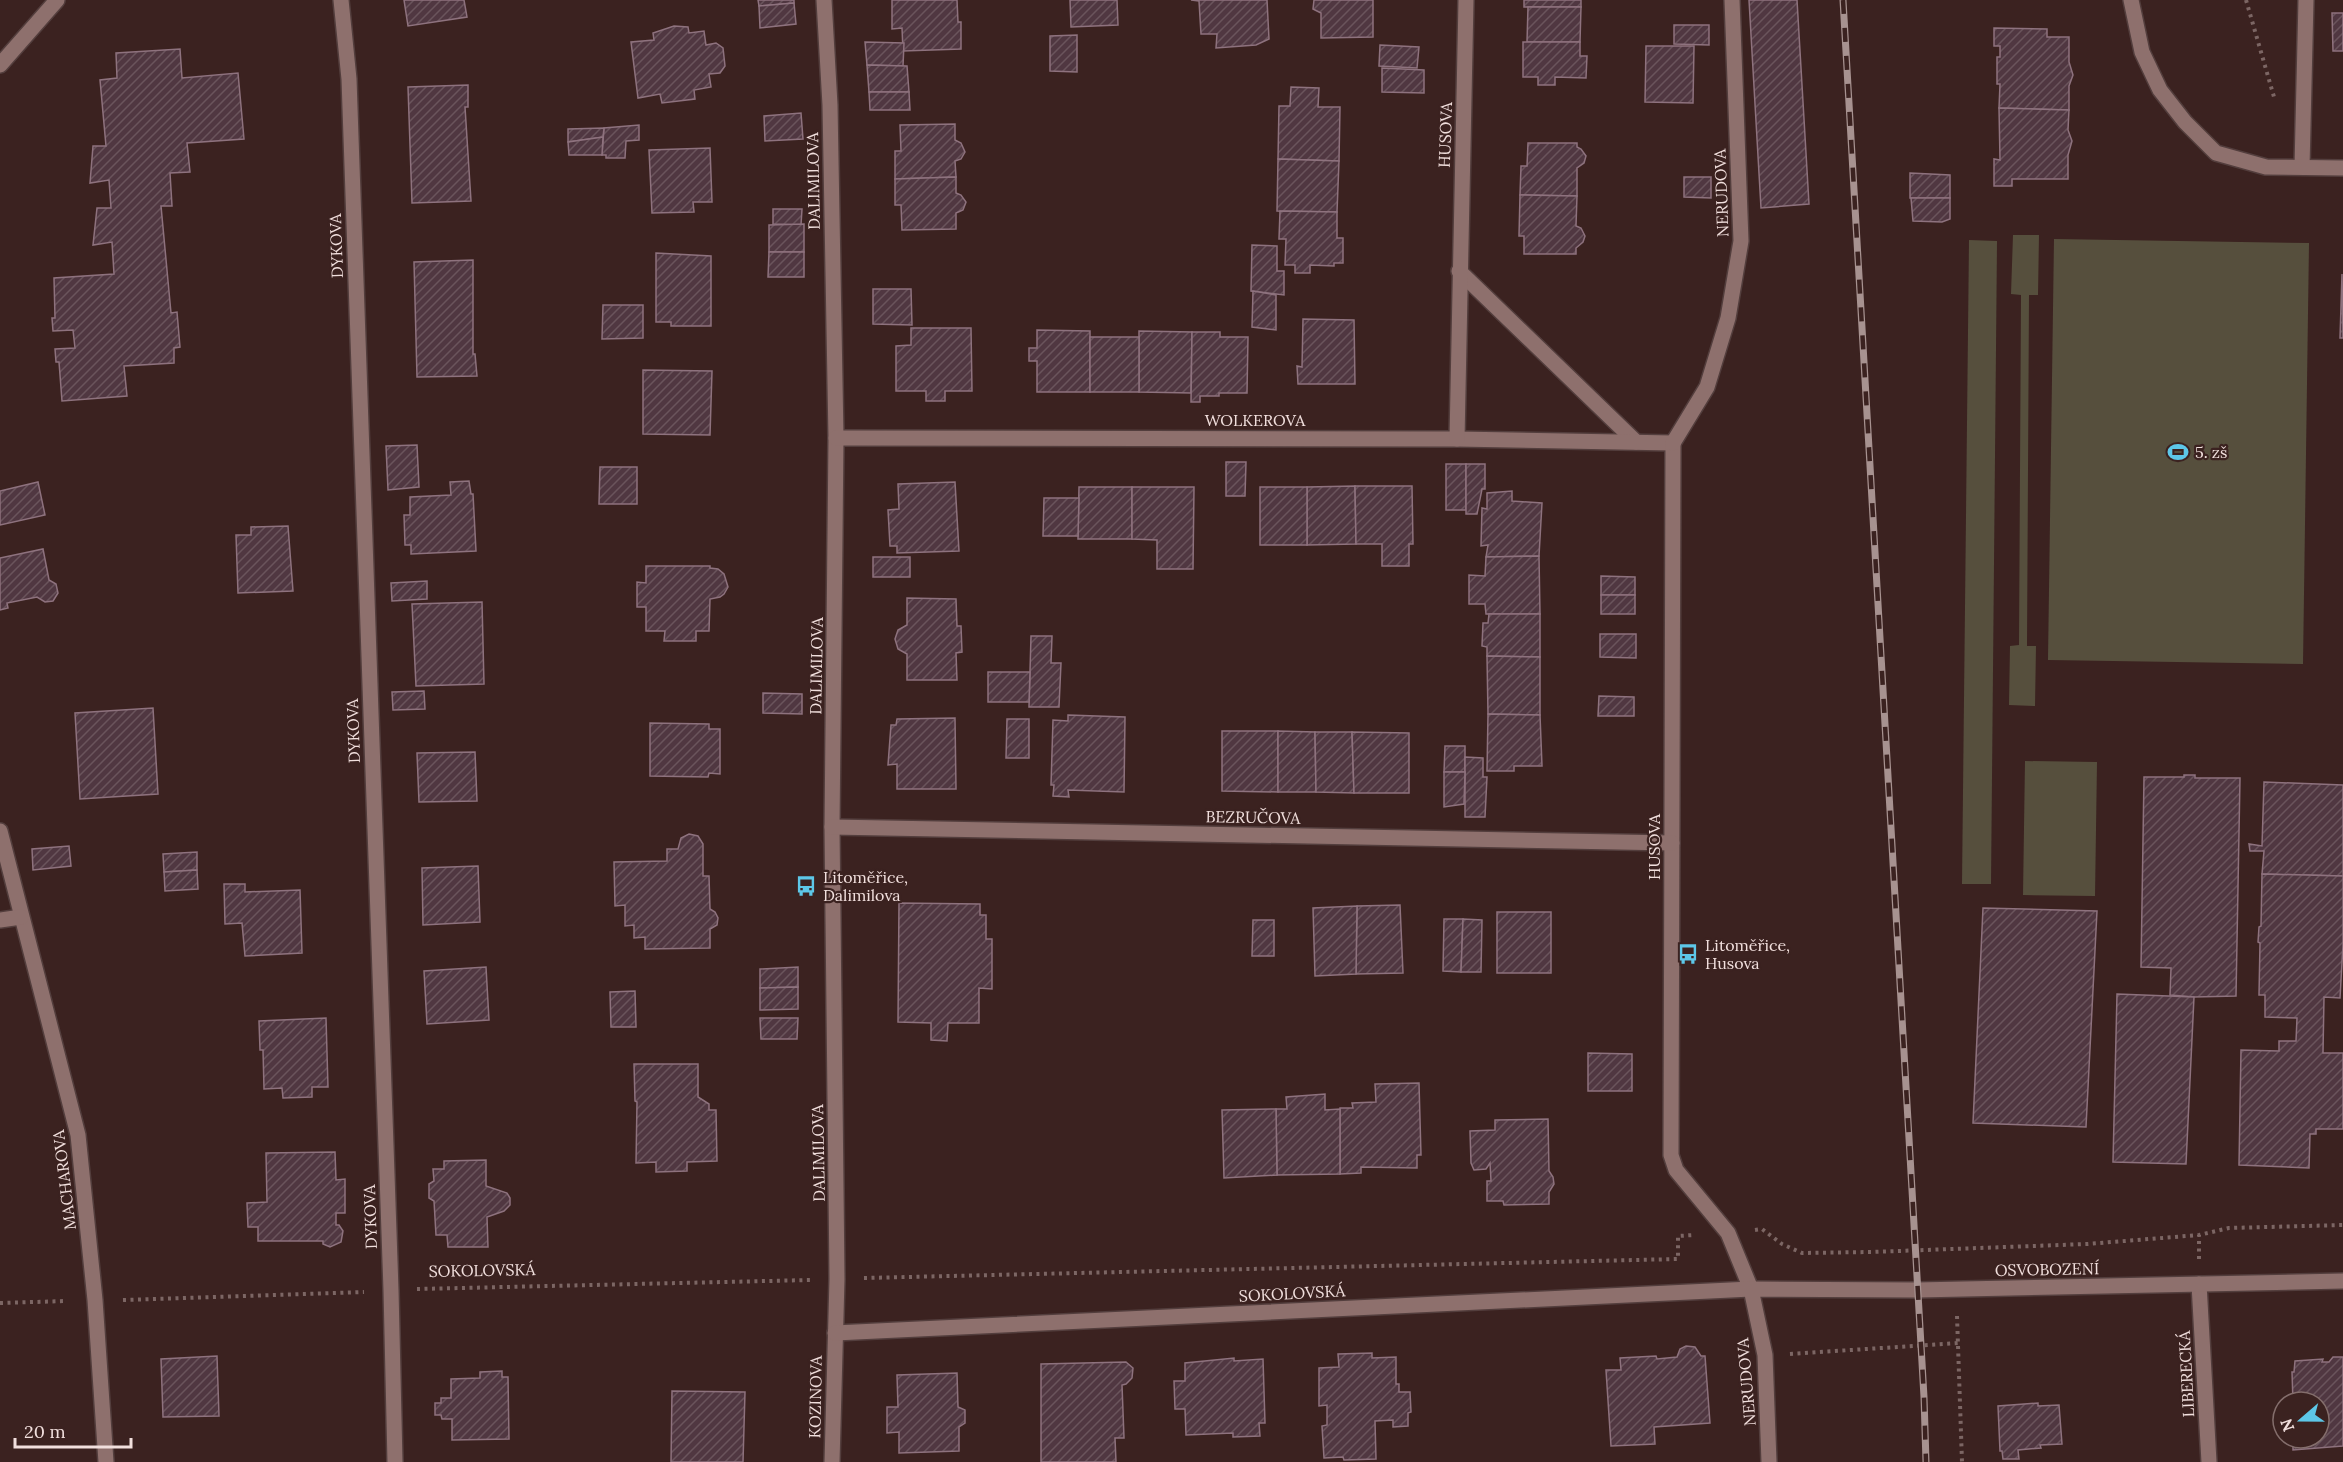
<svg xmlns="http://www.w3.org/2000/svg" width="2343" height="1462" font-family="Lora,serif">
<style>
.pitch{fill:#564f3d}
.building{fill:url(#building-hatch);stroke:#8e727e;stroke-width:1.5}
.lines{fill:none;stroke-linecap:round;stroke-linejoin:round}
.service-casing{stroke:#533e3d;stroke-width:18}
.minor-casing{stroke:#533e3d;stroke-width:18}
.path{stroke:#7c6664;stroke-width:4;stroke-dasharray:3 4.5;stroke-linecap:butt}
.service{stroke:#8e706d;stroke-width:15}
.minor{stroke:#8e706d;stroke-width:15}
.rail-casing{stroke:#a79290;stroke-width:7}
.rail{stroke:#3b2220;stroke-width:4.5;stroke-dasharray:14;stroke-linecap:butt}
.labels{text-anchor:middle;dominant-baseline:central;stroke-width:4.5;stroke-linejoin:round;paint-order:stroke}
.street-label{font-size:16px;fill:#f1dfdd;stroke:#3b2220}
.poi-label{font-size:16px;fill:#f1dfdd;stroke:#3b2220;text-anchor:start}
</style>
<defs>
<pattern id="building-hatch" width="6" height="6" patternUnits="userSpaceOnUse" patternTransform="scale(1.5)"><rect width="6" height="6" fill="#503741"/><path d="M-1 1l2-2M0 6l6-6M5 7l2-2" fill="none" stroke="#6a545c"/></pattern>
</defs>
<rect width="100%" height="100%" fill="#3b2220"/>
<g class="pitch">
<path d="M2013 235H2039L2038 295H2029L2027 646H2036L2035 706 2009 705 2010 646 2019 645 2021 295 2011 294Z"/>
<path d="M2054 239 2309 243 2303 664 2048 660Z"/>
<path d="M1969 240 1997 241 1991 884H1962Z"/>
<path d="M2025 761 2097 762 2095 896 2023 895Z"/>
</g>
<g class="building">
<path d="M404 0H464L467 17 408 26Z"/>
<path d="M758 0H794V3L759 6Z"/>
<path d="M892 0H957L958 22H961V49L903 51 902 28 892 29Z"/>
<path d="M1070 0H1117L1118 25 1071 27Z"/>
<path d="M1191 0H1267L1269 39 1256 45 1216 48 1217 34H1201L1199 1Z"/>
<path d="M1314 0H1373V37L1321 38V13L1313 9Z"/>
<rect x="1524" y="0" width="57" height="7"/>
<path d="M1749 0H1797L1809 204 1761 208Z"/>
<path d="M794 3 796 24 760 28 759 6Z"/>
<path d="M1528 7H1581L1580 42H1527Z"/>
<path d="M2332 13H2343V51H2333Z"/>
<path d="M1674 25H1709V45L1674 44Z"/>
<path d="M674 26 688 27 689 33 704 31 706 45 716 43 723 48 725 66 720 73 709 74 711 87 694 90 695 99 662 103 660 94 638 98 631 42 654 40 653 33Z"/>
<path d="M1994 28 2047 29V37H2069V62L2073 75 2069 86V110L1999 108 2000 84H1997V57H2000V46H1994Z"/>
<path d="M1077 35V72L1050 71V36Z"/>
<path d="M865 42 904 43 903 66 867 65Z"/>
<path d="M1523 42H1580V56H1587L1586 78 1555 77V85H1538V77H1523Z"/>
<path d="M1380 45 1419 47 1417 68 1379 66Z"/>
<path d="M1646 46H1694L1693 103 1645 102Z"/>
<path d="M180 49 182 78 238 73 244 139 187 143 190 172 170 173 172 206H161L171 313 177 312 180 347 174 348V363L124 366 127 396 62 401 59 362H56L55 349 75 348 73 330 53 331 52 318H55L54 278 114 274 112 242 93 245 97 208H111L109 180 90 183 93 146H106L100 80 117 78 116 53Z"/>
<path d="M867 65 907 66 909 92H869Z"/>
<path d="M1382 68 1424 70V93L1382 92Z"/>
<path d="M468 85V107H465L471 201 412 203 408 87Z"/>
<path d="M1291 87 1319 88 1318 107H1340L1339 161 1278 159 1279 106H1290Z"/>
<path d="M869 92H909L910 110H870Z"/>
<path d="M1999 108 2069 110 2068 130 2072 141 2068 155V179H2012V186H1994V159L2000 160Z"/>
<path d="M801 113 803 139 765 141 764 116Z"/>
<path d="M955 124V140L961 143 965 152 961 159 955 161 956 177 895 179V151H901L900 125Z"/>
<path d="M639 125V140L626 141 625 158H606V155H602L604 128Z"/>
<path d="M604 128 603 137 568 142V129Z"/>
<path d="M603 137 602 155H569L568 142Z"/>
<path d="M1528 143H1577V147L1581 149 1586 156 1584 163 1577 168V196L1520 195 1521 166H1527Z"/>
<path d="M710 148 712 202H693L694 212 652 213 649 150Z"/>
<path d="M1278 159 1339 161 1337 212 1277 211Z"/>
<path d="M1910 173 1950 175V198H1910Z"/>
<path d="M956 177V193L961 195 966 202 963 210 956 213V229L902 230 901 205H895V179Z"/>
<path d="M1684 177H1711V198L1684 197Z"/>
<path d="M1520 195 1577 196 1576 226 1581 228 1585 236 1583 242 1576 248V254H1524V236H1519Z"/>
<path d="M1911 198H1950V219L1942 222 1913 221Z"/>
<path d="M773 209H802L801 225 773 224Z"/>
<path d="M1280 211 1337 212V238H1343V263H1334V266L1310 265V273H1295V265H1285L1286 239H1279Z"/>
<path d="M804 224V252H769V225Z"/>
<path d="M1252 245 1277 246V271H1284V295L1251 291Z"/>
<path d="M769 252H804V277H768Z"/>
<path d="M656 253 711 256V326H671V322H656Z"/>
<path d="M473 260V354H475L477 376 417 377 414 262Z"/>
<path d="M2342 274 2343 338H2340Z"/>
<path d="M873 289H911L912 325 873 324Z"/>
<path d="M1253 291 1276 295V330L1252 327Z"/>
<path d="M603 305H643V338L602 339Z"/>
<path d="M1303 319 1354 320 1355 384H1298L1297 366 1302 367Z"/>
<path d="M911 328H971L972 391H945V401H926V391H896V346L911 345Z"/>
<path d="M1037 330 1090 331V392H1037V361H1029V348H1037Z"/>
<path d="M1139 331 1192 332 1191 393 1139 392Z"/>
<path d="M1192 332H1220V337H1248L1247 393H1219V396H1200V402H1191Z"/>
<rect x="1090" y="337" width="49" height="55"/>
<path d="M643 370 712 371 710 435 643 434Z"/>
<path d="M417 445 419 487 388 490 386 446Z"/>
<path d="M1226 462H1246L1245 496H1226Z"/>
<rect x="1446" y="464" width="20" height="46"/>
<path d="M1466 464H1485V489H1482L1477 514H1466Z"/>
<path d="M600 467H637V504H599Z"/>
<path d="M469 481 471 494H473L476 551 411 554V545H405L404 515H410V497L451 495 450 482Z"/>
<path d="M38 482 45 515 0 525V491Z"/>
<path d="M955 482 959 551 897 553V546H890L888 510 899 509 898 484Z"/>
<path d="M1355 486 1356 544 1307 545V487Z"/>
<path d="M1355 486H1412L1413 544H1409V566H1382V544H1356Z"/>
<path d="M1079 487H1132V539H1078Z"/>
<path d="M1132 487H1194L1193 569H1157V540L1132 539Z"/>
<rect x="1260" y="487" width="47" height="58"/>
<path d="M1512 491V501L1542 503 1539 556 1486 557 1488 545 1481 546 1482 508 1487 509V493Z"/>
<path d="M1044 498H1079L1078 536H1043Z"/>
<path d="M288 526 293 591 238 593 236 535H251V527Z"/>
<path d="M43 549 49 580 56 584 58 593 53 601 45 602 37 597 7 603 8 608 0 610V558Z"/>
<path d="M1539 556 1540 614H1486L1485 604H1469V575L1485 576 1486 557Z"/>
<rect x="873" y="557" width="37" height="20"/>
<path d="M646 566H710V568L718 569 724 574 728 587 724 594 720 597 710 599 709 631H696V641H664L665 631H646V607H637V582L646 583Z"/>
<path d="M1601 576 1635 577V595H1601Z"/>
<path d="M427 581V599L392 601 391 583Z"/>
<rect x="1601" y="595" width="34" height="19"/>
<path d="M907 598 956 599 957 626H961L962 652 956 653 957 680H907V654L898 649 895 639 898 630 907 625Z"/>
<path d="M482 602 484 684 416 686 412 604Z"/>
<path d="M1489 614H1540V657L1487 656V647L1482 646 1483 623H1488Z"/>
<path d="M1600 634H1636V658L1600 657Z"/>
<path d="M1031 636H1052L1051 663H1061L1059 707H1029Z"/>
<path d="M1487 656 1540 657V715L1488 714Z"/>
<path d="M988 672H1030L1029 702H988Z"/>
<path d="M424 691 425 709 393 710 392 692Z"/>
<path d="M763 693 802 694V714L763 713Z"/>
<path d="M1599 696 1634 697V716H1598Z"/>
<path d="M153 708 158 794 80 799 75 713Z"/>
<path d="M1488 714 1540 715 1542 766H1514V771H1487Z"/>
<path d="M1068 715 1125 717 1124 792 1068 790 1069 797 1053 796 1054 785H1051L1053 720 1068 721Z"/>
<path d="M955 718 956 789H897V764L888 765 891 725H896L897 719Z"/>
<path d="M1007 719H1029V758H1006Z"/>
<path d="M650 723 709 724V729H720V774L709 773 708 777 650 776Z"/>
<path d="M1222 731H1278V792L1222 791Z"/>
<path d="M1278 731 1315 732 1316 792H1278Z"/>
<path d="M1315 732H1352L1354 793 1316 792Z"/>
<path d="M1352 732 1409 733V793H1354Z"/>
<path d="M1445 746H1465V772H1444Z"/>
<path d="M475 752 477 801 419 802 417 753Z"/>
<path d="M1465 757 1483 758V777H1487L1485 817H1465Z"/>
<path d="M1444 772H1465L1464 804 1444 807Z"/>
<path d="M2184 775H2195V778H2240L2236 996 2194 997 2170 995 2171 968 2141 967 2144 777H2184Z"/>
<path d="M2264 782 2343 785V876L2262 874 2264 851H2250L2249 844 2262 846Z"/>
<path d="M689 834 698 836 703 844V876H709L710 909 715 912 718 918 717 925 710 929V948L645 949V937L634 938V925L625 926V905L615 906 614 862 667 861V849H678L681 838Z"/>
<path d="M69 846 71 866 33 870 32 849Z"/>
<path d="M197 852V870L164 872 163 854Z"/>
<path d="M478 866 480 922 423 925 422 868Z"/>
<path d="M197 870 198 889 165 891 164 872Z"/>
<path d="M2262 874 2343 876V945L2340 998 2324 997 2323 1053H2343V1129H2316V1134H2310L2309 1168 2239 1165 2241 1050 2279 1051V1041H2296L2297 1018 2265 1017V995H2259L2260 943 2258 942 2259 927 2261 926Z"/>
<path d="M224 884H245V892L300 890 302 953 245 956 242 923 225 924Z"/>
<path d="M899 903 980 904V915H986V939H992V989L979 988V1023H948L947 1041 931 1040V1023L898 1022Z"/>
<path d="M1400 905 1403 973 1356 974 1357 906Z"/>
<path d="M1357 906 1356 974 1315 976 1313 908Z"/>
<path d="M1983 908 2097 911 2086 1127 1973 1123Z"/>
<rect x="1497" y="912" width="54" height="61"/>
<path d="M1444 919H1463L1461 972 1443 971Z"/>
<path d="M1463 919 1482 920 1481 972H1461Z"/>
<path d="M1253 920H1274V956H1252Z"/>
<path d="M486 967 489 1020 427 1024 424 971Z"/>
<path d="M798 967V987L760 988V969Z"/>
<path d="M798 987V1009L760 1010V988Z"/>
<path d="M635 991 636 1027H611L610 992Z"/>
<path d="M2117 994 2194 997 2186 1164 2113 1162Z"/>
<path d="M326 1018 328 1087H312V1097L283 1098 282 1088 264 1089 263 1050H260L259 1021Z"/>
<path d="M760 1018H798L797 1039H761Z"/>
<path d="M1588 1053 1632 1054V1091H1588Z"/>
<path d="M634 1064H698V1097L709 1104V1110H716L717 1161 687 1162V1171L656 1172V1162L636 1163 637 1102 635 1101Z"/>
<path d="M1419 1083 1421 1155H1417V1168L1361 1167V1173L1340 1174V1108H1353L1352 1103 1376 1102 1375 1084Z"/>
<path d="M1325 1094V1110L1340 1109V1174L1277 1175 1276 1109H1287L1286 1097Z"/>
<path d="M1276 1109 1277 1175 1224 1178 1222 1110Z"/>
<path d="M1548 1119 1549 1171 1553 1177 1554 1184 1549 1192V1204L1504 1205 1503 1201H1487V1181H1491L1490 1163 1486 1169 1474 1170 1471 1163 1470 1131 1495 1130V1120Z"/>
<path d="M335 1152 336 1180 345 1179V1213H336V1225H339L343 1231 341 1242 330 1247 323 1244V1241H258V1227H248L247 1203 267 1202 266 1153Z"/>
<path d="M486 1160V1186L507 1193 510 1198V1205L504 1211 487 1217 488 1247H448L447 1235H436L434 1201 429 1198V1184L434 1181 433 1169H444V1161Z"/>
<path d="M1686 1346 1695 1347 1701 1356H1705L1710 1423 1654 1427 1655 1444 1611 1446 1606 1370H1621L1620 1358 1656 1356 1657 1359 1677 1357 1680 1349Z"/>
<path d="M1372 1353V1358L1396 1357V1384H1399V1392H1410L1411 1412 1408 1413V1426L1393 1427V1420L1375 1421 1376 1459 1344 1460 1343 1457 1324 1458 1322 1426 1327 1425V1405L1319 1406V1368L1339 1367 1338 1354Z"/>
<path d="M217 1356 219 1416 163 1417 161 1359Z"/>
<path d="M2333 1357H2343V1446L2293 1450V1438H2319V1402H2293L2292 1372H2294L2295 1361 2323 1359 2322 1362H2329Z"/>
<path d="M1234 1358V1361L1263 1359 1265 1423H1259L1260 1436 1233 1437V1433L1186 1435 1185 1409H1175L1174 1381H1185V1363Z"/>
<path d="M1126 1362 1133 1368 1132 1378 1126 1384 1122 1385 1124 1438H1115L1116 1462H1041V1364Z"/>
<path d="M502 1371V1377H508L509 1439 452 1440V1419H442L441 1415H435V1403H441V1398H451V1379L480 1378V1372Z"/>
<path d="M957 1373 958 1407 965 1410V1423L959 1427V1451L899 1453V1432L887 1433V1407H898L897 1375Z"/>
<path d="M672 1391 745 1392 743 1462H671Z"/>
<path d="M2038 1403V1406L2059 1405 2062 1444 2040 1445 2041 1448 2018 1450 2019 1459H2003L2002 1451H2000L1998 1406Z"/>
</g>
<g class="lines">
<g class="service-casing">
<path id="service" d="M2302 167 2306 0"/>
</g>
<g class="minor-casing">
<g id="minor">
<path d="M341 0 349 79 391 1290 395 1462"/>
<path d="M824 0 830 105 836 438 832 827 837 1279 832 1462"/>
<path d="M2131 0 2142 52 2160 90 2185 122 2216 153 2266 167 2343 168"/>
<path d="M0 65 57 0"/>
<path d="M1459 271 1636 442"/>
<path d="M836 438 1457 439 1673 443"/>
<path d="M1457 439 1466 0"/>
<path d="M1673 443 1671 1155 1676 1170 1728 1233 1751 1289 1765 1355 1769 1462"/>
<path d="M1673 443 1707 387 1728 318 1741 241 1732 0"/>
<path d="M832 827 1672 843"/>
<path d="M0 831 78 1135 95 1300 106 1462"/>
<path d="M0 920 21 917"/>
<path d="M2199 1284 2209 1462"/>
<path d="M835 1333 1751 1289 1917 1290 2343 1281"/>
</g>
</g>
<g class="path">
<path d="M2246 0 2274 97"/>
<path d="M1755 1230 1762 1229 1782 1244 1802 1253 1871 1252 2087 1244 2199 1235 2229 1228 2343 1225"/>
<path d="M2199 1259V1235"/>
<path d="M864 1278 1678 1259V1236L1694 1235"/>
<path d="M417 1289 811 1280"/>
<path d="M123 1300 364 1292"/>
<path d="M0 1303 67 1301"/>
<path d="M1957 1316 1962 1462"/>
<path d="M1790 1354 1958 1343"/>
</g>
<use href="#service" class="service"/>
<use href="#minor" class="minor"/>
<g class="rail-casing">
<path id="rail" d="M1843 0 1924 1397 1926 1462"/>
</g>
<use href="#rail" class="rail"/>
</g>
<defs>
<g id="stadium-bare" transform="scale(1.62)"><path d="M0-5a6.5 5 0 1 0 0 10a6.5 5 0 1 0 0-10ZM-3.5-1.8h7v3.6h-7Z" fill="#5dc7e8" stroke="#3b2220" stroke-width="2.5" paint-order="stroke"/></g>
<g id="bus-bare" transform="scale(1.62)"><path d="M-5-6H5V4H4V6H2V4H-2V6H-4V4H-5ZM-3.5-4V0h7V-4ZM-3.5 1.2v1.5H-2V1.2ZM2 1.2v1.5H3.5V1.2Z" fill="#5dc7e8" stroke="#3b2220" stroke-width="2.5" paint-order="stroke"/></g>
</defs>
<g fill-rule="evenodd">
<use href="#stadium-bare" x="2178" y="452"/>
<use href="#bus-bare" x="806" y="886"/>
<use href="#bus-bare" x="1688" y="954"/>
</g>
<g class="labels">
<g class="street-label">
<text transform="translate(1445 135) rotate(-88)">HUSOVA</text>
<text transform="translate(813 181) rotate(-91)">DALIMILOVA</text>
<text transform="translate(1721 193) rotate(-92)">NERUDOVA</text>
<text transform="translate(336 246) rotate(-92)">DYKOVA</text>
<text x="1255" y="420">WOLKEROVA</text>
<text transform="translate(816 666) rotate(-89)">DALIMILOVA</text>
<text transform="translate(353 731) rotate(-92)">DYKOVA</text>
<text transform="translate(1253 817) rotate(1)">BEZRUČOVA</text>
<text transform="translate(1654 847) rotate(-90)">HUSOVA</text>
<text transform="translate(818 1153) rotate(-91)">DALIMILOVA</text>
<text transform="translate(64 1180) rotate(-97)">MACHAROVA</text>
<text transform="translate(370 1217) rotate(-92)">DYKOVA</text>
<text transform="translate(2047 1269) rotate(-1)">OSVOBOZENÍ</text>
<text transform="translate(482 1270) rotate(-1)">SOKOLOVSKÁ</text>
<text transform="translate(1292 1293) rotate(-3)">SOKOLOVSKÁ</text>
<text transform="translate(2186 1374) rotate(-93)">LIBERECKÁ</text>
<text transform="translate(1746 1382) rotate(-95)">NERUDOVA</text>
<text transform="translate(815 1397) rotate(-89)">KOZINOVA</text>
</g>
<g class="poi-label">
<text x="2195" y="452">5. zš</text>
<text x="823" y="877">Litoměřice,<tspan x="823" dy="18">Dalimilova</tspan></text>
<text x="1705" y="945">Litoměřice,<tspan x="1705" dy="18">Husova</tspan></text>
</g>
</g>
<g transform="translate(2301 1420) rotate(250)"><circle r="28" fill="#3b2220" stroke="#846e6c" stroke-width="1.5"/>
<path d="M0-4.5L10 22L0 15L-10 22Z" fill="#5dc7e8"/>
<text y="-9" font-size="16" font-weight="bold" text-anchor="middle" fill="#f1dfdd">N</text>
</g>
<path d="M15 1438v9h116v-9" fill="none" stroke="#f1dfdd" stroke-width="3"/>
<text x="24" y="1438" font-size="18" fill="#f1dfdd" stroke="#3b2220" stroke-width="4.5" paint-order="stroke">20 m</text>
</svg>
